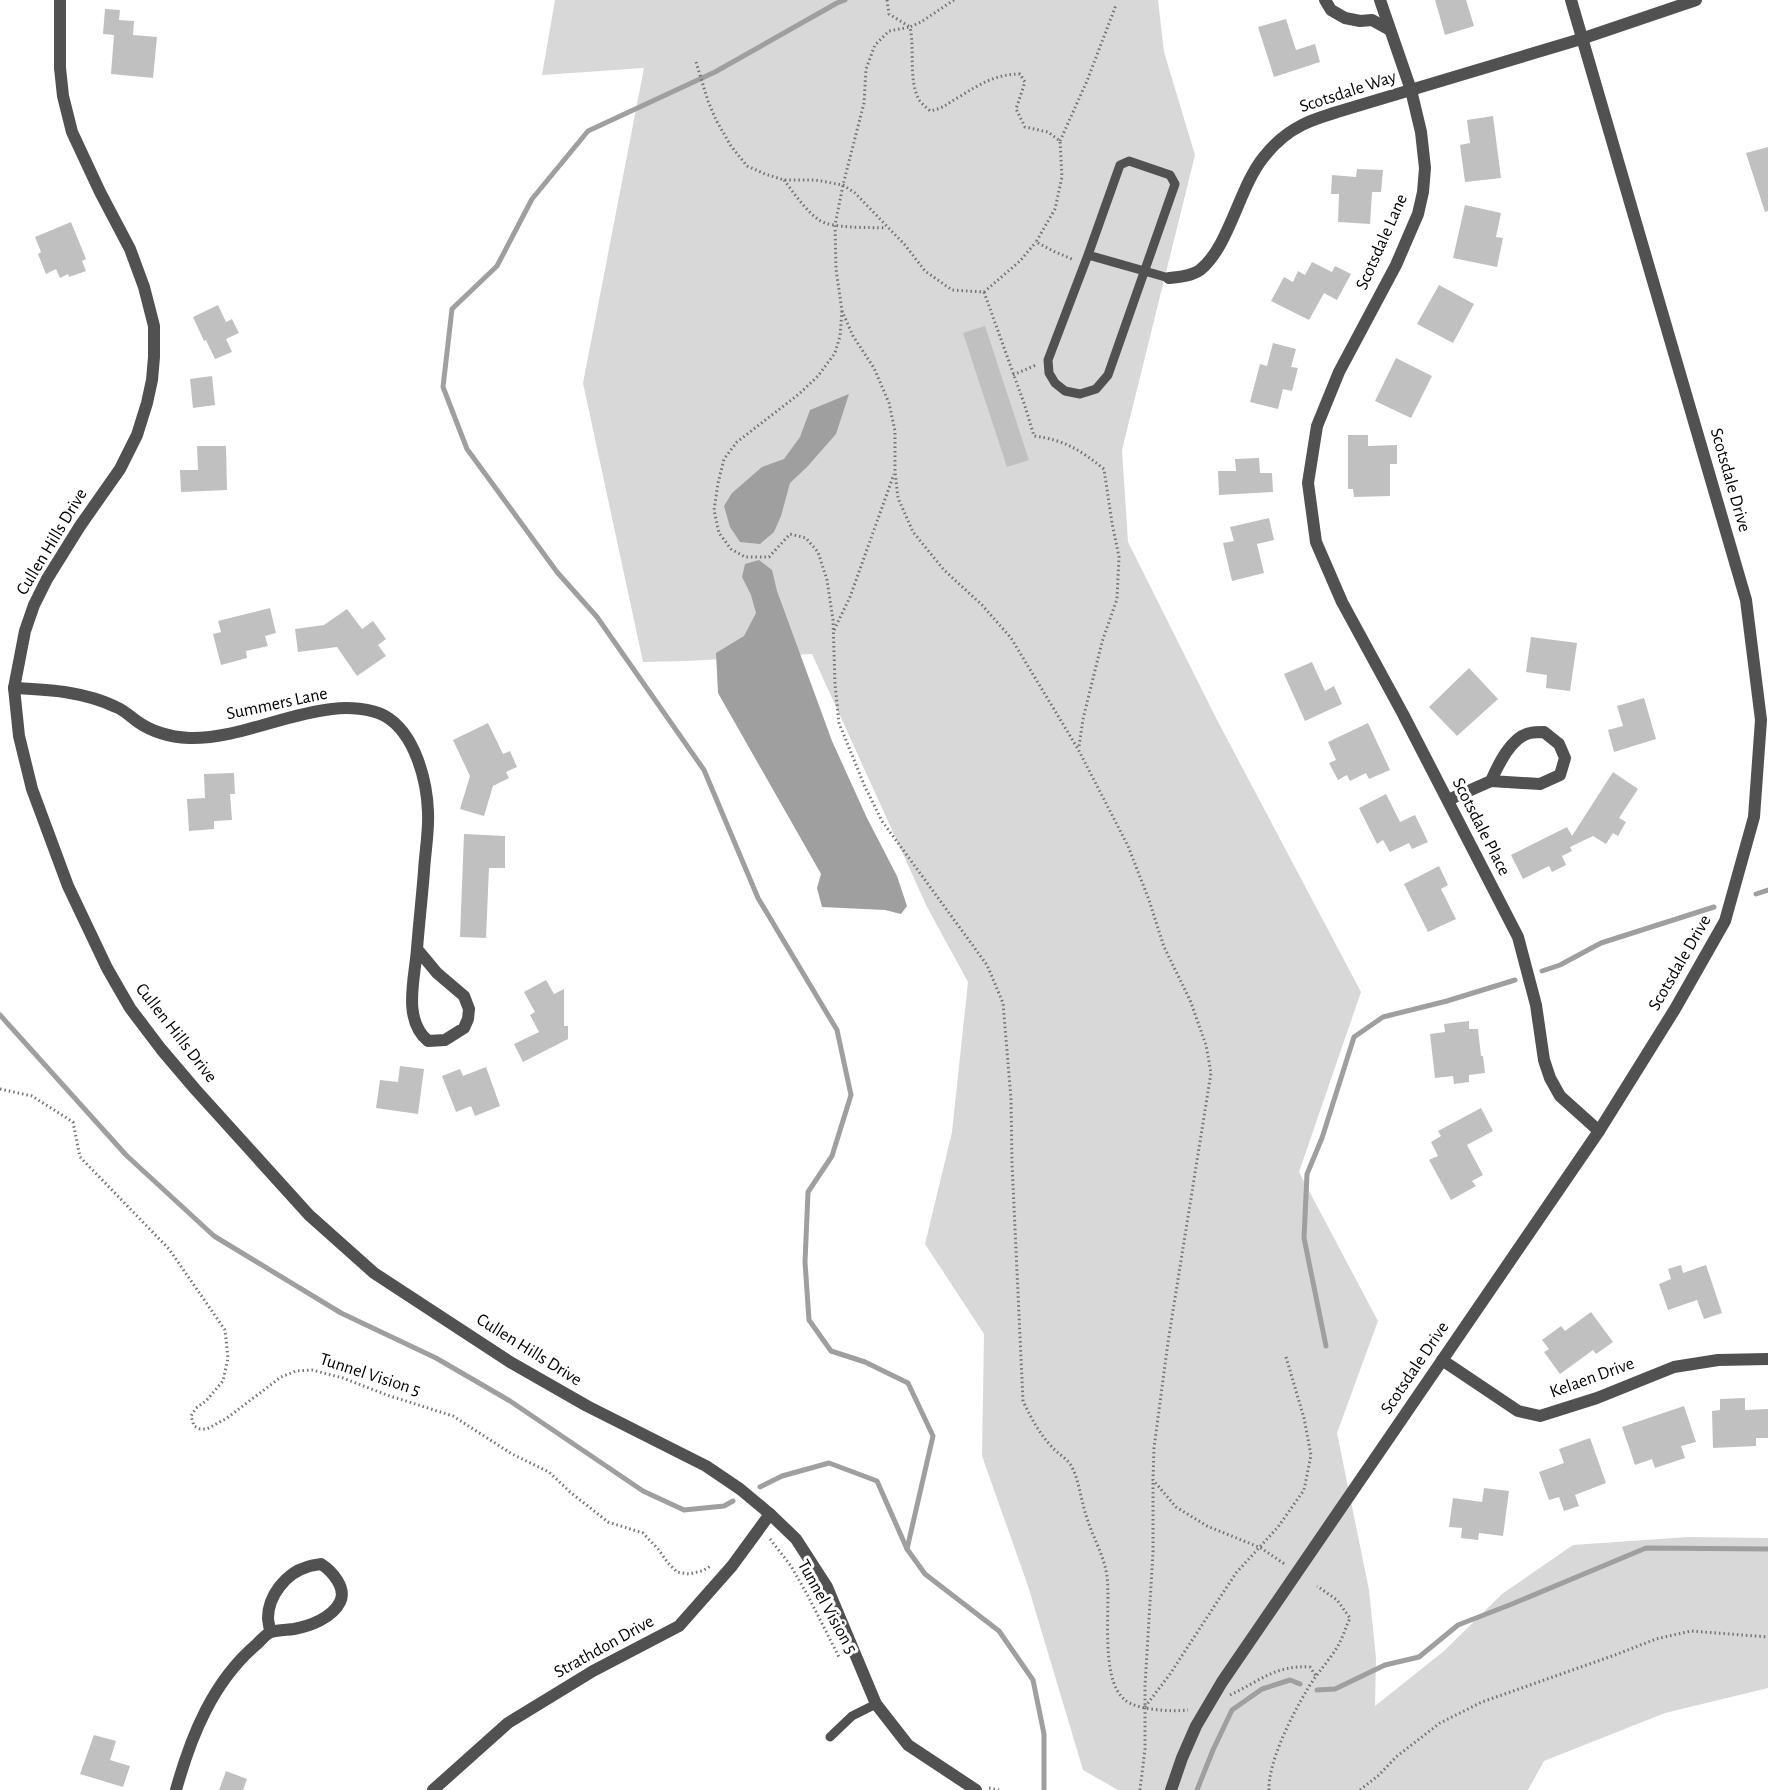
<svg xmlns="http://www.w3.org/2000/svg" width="1768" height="1790" font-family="'Alegreya Sans',sans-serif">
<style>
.green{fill:#d8d8d8}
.water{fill:#9f9f9f}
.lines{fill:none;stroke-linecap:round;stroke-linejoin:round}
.stream{stroke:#9f9f9f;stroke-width:5}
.building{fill:#c0c0c0}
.path{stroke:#737373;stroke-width:3;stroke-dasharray:1.5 3;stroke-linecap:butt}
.service{stroke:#515151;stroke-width:9}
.minor{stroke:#515151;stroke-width:12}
.tertiary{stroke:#515151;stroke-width:12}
.labels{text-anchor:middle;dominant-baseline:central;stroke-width:6;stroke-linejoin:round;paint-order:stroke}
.street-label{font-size:18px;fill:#000;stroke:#fff}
</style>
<rect width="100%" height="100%" fill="#fff"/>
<path class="green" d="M555 0H1158L1164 52 1195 155 1122 450 1128 542 1215 716 1361 992 1299 1172 1378 1321 1337 1433 1369 1590 1376 1658 1375 1706 1444 1651 1502 1594 1573 1545 1688 1537 1768 1538V1688L1665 1713 1544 1761 1528 1790H1118L1083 1770 1028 1586 982 1456 984 1334 925 1244 952 1132 968 982 927 907 812 654 686 661 643 662 583 383 644 68 542 75Z"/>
<g class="water">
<path d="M849 394 836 434 807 467 790 483 781 516 774 532 760 544 740 542 730 527 724 506 732 493 762 467 784 459 800 437 810 410Z"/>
<path d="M759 560 772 570 777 591 832 741 867 818 897 876 907 906 901 914 885 910 822 907 817 888 821 874 718 693 716 653 744 636 756 613 751 595 742 577 745 564Z"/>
</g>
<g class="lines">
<g class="stream">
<path d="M845 0 837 3 715 72 588 131 532 199 497 266 452 309 443 387 467 449 557 572 597 617 704 770 758 898 837 1030 851 1095 832 1156 808 1192 805 1262 809 1320 831 1351 865 1362 908 1383 933 1436 907 1549 925 1574 999 1631 1033 1680 1044 1734V1790"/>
<path d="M1756 894 1768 890"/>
<path d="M1542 971 1560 965 1601 943 1714 907"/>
<path d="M0 1015 126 1155 214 1236 341 1313 436 1358 510 1401 643 1491 684 1510 724 1506 733 1501"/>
<path d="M1326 1346 1304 1238 1307 1174 1322 1138 1354 1037 1383 1017 1447 1001 1515 980"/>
<path d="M760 1487 782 1476 829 1463 877 1481 907 1549"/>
<path d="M1317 1690 1335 1689 1385 1665 1419 1657 1458 1625 1512 1604 1646 1548 1768 1549"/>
<path d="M1197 1790 1213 1750 1232 1710 1262 1689 1290 1680 1300 1684"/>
</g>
</g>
<g class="building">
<path d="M1435 0H1466L1474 26 1445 35Z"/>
<path d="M105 9 120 10 119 20 134 21 133 35 157 37 153 78 111 74 114 35 103 34Z"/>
<path d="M1286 19 1296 50 1315 44 1320 62 1274 77 1258 27Z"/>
<path d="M1493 116 1501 178 1465 182 1460 145 1470 143 1467 120Z"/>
<path d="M1768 147V211L1765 212 1746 153Z"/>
<path d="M1357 169 1383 170 1381 192H1372L1370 224 1338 222 1339 194H1331L1332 175 1356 177Z"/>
<path d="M1465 205 1501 213 1496 237 1503 238 1497 267 1453 258Z"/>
<path d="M71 222 86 259 82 261 86 271 69 277 68 274 60 278 56 269 46 274 38 254 41 252 35 237Z"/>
<path d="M1312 262 1332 272 1335 266 1351 274 1337 300 1324 293 1309 320 1271 301 1284 277 1293 282 1298 271 1305 275Z"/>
<path d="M1439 285 1474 304 1453 343 1417 324Z"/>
<path d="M218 305 226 322 232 319 239 333 226 339 232 352 215 359 206 340 204 341 193 317Z"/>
<path d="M985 326 1029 460 1007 467 963 333Z"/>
<path d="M1273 343 1296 349 1291 367 1298 368 1292 391 1283 389 1278 409 1250 402 1260 364 1267 366Z"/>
<path d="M1396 358 1432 376 1411 418 1375 401Z"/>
<path d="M212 376 215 405 193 408 190 379Z"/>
<path d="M1348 435H1368V446L1397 445V464H1390V496L1354 497 1353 489H1348Z"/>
<path d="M197 446H226L227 490 181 492 180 470H198Z"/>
<path d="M1259 458 1260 473H1272L1273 492 1219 495 1218 471H1236L1235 459Z"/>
<path d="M1269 518 1274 540 1257 544 1264 573 1232 581 1223 543 1234 541 1230 527Z"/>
<path d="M270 608 276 633 265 636 268 646 246 651 247 658 221 665 213 634 221 632 218 621Z"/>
<path d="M347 609 362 629 373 621 386 639 378 645 386 656 357 676 337 647 298 652 295 629 324 625Z"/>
<path d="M1531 637 1577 643 1570 691 1546 688 1547 675 1526 672Z"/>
<path d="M1312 662 1325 691 1334 686 1342 704 1305 721 1284 674Z"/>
<path d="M1469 668 1498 699 1457 736 1429 707Z"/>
<path d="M1644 698 1656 739 1614 752 1608 730 1623 726 1617 706Z"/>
<path d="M488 723 503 754 510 751 517 767 506 772 509 778 493 786 484 816 460 809 470 776 453 740Z"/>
<path d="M1368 723 1390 770 1369 779 1366 773 1350 781 1347 775 1338 780 1329 763 1336 760 1328 742Z"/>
<path d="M1613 772 1638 789 1619 818 1626 822 1618 836 1613 833 1606 844 1593 836 1570 847 1572 851 1562 856 1566 865 1552 872 1549 866 1523 879 1511 855 1567 827 1572 836Z"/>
<path d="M234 773 235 794H230L232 820 214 821V829L189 831 187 799 205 798 204 774Z"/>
<path d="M1386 794 1400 822 1415 815 1428 842 1412 849 1409 843 1390 852 1383 840 1377 844 1359 808Z"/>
<path d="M464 834 505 836V868H489L486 938 460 937Z"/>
<path d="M1439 866 1448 885 1441 889 1456 919 1428 932 1404 884Z"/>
<path d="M546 980 554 994 564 989V1026H568V1039L523 1062 514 1044 539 1032 530 1015 535 1012 524 992Z"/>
<path d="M1469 1021V1029H1478L1481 1056H1483L1485 1073 1469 1075V1082L1454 1084 1453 1076 1435 1078 1430 1034 1445 1032 1444 1024Z"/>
<path d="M400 1066 424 1069 418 1114 376 1108 380 1080 398 1082Z"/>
<path d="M486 1067 500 1106 475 1116 471 1106 456 1112 442 1076 460 1069 463 1076Z"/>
<path d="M1481 1108 1493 1131 1467 1145 1483 1175 1472 1181 1476 1186 1451 1200 1429 1160 1438 1156 1431 1142 1441 1136 1438 1131Z"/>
<path d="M1681 1265 1683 1273 1706 1265 1722 1313 1704 1319 1697 1300 1668 1310 1659 1284 1671 1279 1668 1269Z"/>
<path d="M1591 1312 1613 1342 1596 1354 1593 1350 1560 1374 1544 1352 1549 1349 1542 1340 1561 1326 1565 1331Z"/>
<path d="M1745 1398V1410L1768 1409V1438H1756V1446L1713 1448 1712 1411 1720 1410V1399Z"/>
<path d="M1684 1406 1696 1442 1681 1446 1685 1458 1655 1468 1652 1459 1635 1465 1622 1427Z"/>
<path d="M1590 1438 1606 1483 1575 1495 1579 1506 1564 1511 1559 1497 1549 1500 1539 1472 1564 1463 1559 1449Z"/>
<path d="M1484 1488 1509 1491 1503 1536 1479 1533 1478 1540 1461 1538 1462 1528 1449 1527 1453 1498 1482 1502Z"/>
<path d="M94 1735 116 1741 110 1760 130 1766 123 1787 80 1774Z"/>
<path d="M226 1771 247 1779 243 1790H219Z"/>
</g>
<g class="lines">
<g class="path">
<path d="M887 0 889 14 910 27 889 31 875 45 866 69 864 103 843 185 835 225 836 269 842 311 853 336 874 368 889 403 895 431V472L898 498 913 532 944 570 982 605 1011 638 1078 749 1128 846 1149 900 1164 947 1190 1000 1206 1045 1211 1073 1168 1342 1154 1448 1153 1480 1176 1507 1207 1526 1261 1548 1286 1565"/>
<path d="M954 0 921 22 910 27C915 51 908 78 919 100 922 104 926 107 930 111 945 108 946 104 959 97 980 84 996 74 1020 74L1025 82 1016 109 1025 127 1048 132 1060 141 1062 177 1055 209 1036 242 1053 251 1074 260"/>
<path d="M696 62 708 101 716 120 731 146 747 166 765 174 784 180H815L843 185 855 193 905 245 925 271 952 290 984 292 1020 261 1036 242"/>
<path d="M1060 141 1087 81 1116 5"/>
<path d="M784 180C794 193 805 210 819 220 832 229 870 227 886 228"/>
<path d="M984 292 1025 406 1034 436C1065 440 1080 450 1104 469L1112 523 1119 557 1117 599 1102 642 1083 719 1079 747"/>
<path d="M842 311 840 336 835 353 818 376 799 394 737 442 724 459 718 483 714 510 719 533 731 549 745 557H769L790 534 806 538 818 552 827 580 833 620 835 684 839 723 865 787 882 821 987 965 1003 1003 1011 1099 1012 1163 1023 1401C1031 1418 1039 1433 1052 1447 1058 1454 1068 1459 1072 1467 1079 1481 1081 1500 1086 1515 1092 1536 1104 1555 1107 1576 1111 1607 1099 1679 1125 1700 1136 1710 1173 1712 1188 1710"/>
<path d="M1013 375 1036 365"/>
<path d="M834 630 850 597 894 474"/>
<path d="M0 1089 32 1096 73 1122 80 1157 169 1249 225 1330 228 1358 223 1381 206 1401 196 1408 191 1416 194 1426 200 1429H207L227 1418 281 1377 296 1371 312 1370 343 1378 387 1395 453 1416 512 1454 549 1472 570 1492 608 1522 643 1533 658 1549 668 1563 677 1572 689 1574 702 1571 711 1566"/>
<path d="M770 1539 791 1566 808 1596 839 1657"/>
<path d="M1230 1695C1260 1681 1275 1665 1310 1667L1316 1676"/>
<path d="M1145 1707 1170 1674 1236 1573 1278 1527 1304 1490 1311 1455 1304 1418 1286 1357"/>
<path d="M989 1788 999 1790"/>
<path d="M1140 1790 1145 1749V1686L1153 1552V1482"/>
<path d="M1269 1790C1268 1762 1292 1715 1307 1690 1316 1674 1330 1660 1339 1644 1343 1636 1346 1627 1350 1618L1337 1600 1317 1586"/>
<path d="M1360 1790 1379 1775 1396 1757 1440 1723 1482 1702 1615 1655 1656 1639 1691 1631 1768 1637"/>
</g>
<g class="service">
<path d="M1088 255 1120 165 1129 161 1170 175 1175 184 1108 375 1096 389 1080 394 1065 391 1055 383 1049 373 1048 360 1088 255 1169 278"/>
<path d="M830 1737 852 1716 876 1704"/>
</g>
<g class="minor">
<path d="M60 0V68L63 96 72 132 100 192 130 249 144 287 154 326V357L152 380 147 403 137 435 120 469 80 526 47 579 34 605 25 631 14 688 19 736 32 789 68 886 107 968 130 1008 161 1049 195 1089 309 1215 374 1273 510 1362 587 1406 706 1466 740 1489 770 1514 796 1539 827 1587 876 1704 908 1745 976 1790"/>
<path d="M1325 0 1331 10 1345 18 1360 21 1372 20 1390 30"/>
<path d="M1380 0 1411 90 1421 132 1425 168 1423 192 1418 214 1396 265 1339 372 1317 426 1308 483 1316 542 1342 602 1403 714 1518 937 1536 1005 1544 1060 1550 1078 1560 1096 1599 1131"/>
<path d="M1169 278C1178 277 1192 276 1200 270 1229 247 1239 188 1263 158 1273 145 1288 132 1302 125 1313 119 1325 116 1337 112L1581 39 1696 0"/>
<path d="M14 688C49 690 83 691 116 707 124 710 131 717 138 722 154 733 170 737 189 738 238 739 284 714 332 709 348 707 371 708 385 716 415 733 427 781 428 812 429 832 425 852 424 871 422 897 419 923 417 949 415 978 402 1019 428 1041L445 1040 464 1028 468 1019 469 1009 464 996 437 973 417 949"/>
<path d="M1448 800 1491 781 1540 784 1560 775 1565 758 1559 744 1544 732C1540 732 1534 732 1530 733 1511 737 1498 765 1491 781"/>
<path d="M1442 1360 1518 1411 1540 1416 1597 1398 1674 1367 1718 1360 1768 1359"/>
<path d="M176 1790C191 1736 213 1681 257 1644 261 1640 266 1634 271 1632 278 1630 287 1630 294 1629 310 1626 332 1618 340 1602 347 1588 332 1571 321 1564 317 1565 311 1565 307 1567 286 1573 268 1596 268 1618 268 1622 270 1628 270 1632"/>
<path d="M433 1790 508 1723 593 1671 679 1626 732 1566 770 1514"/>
</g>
<path class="tertiary" d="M1171 1790 1182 1758 1196 1726 1222 1682 1599 1131 1675 1009 1725 921 1754 817 1761 720 1746 600 1571 0"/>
</g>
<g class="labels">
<g class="street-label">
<text transform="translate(1348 92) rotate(-18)">Scotsdale Way</text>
<text transform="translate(1382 242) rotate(-66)">Scotsdale Lane</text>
<text transform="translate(1730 480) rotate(74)">Scotsdale Drive</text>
<text transform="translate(52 542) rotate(-59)">Cullen Hills Drive</text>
<text transform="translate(277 704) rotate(-12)">Summers Lane</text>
<text transform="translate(1481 827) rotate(63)">Scotsdale Place</text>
<text transform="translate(1680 963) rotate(-60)">Scotsdale Drive</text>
<text transform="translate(176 1033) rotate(52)">Cullen Hills Drive</text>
<text transform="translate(529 1350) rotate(32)">Cullen Hills Drive</text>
<text transform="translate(1415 1368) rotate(-56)">Scotsdale Drive</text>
<text transform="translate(370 1375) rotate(18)">Tunnel Vision 5</text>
<text transform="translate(1592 1378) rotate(-20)">Kelaen Drive</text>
<text transform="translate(827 1607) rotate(61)">Tunnel Vision 5</text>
<text transform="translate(604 1647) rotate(-29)">Strathdon Drive</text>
</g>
</g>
</svg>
